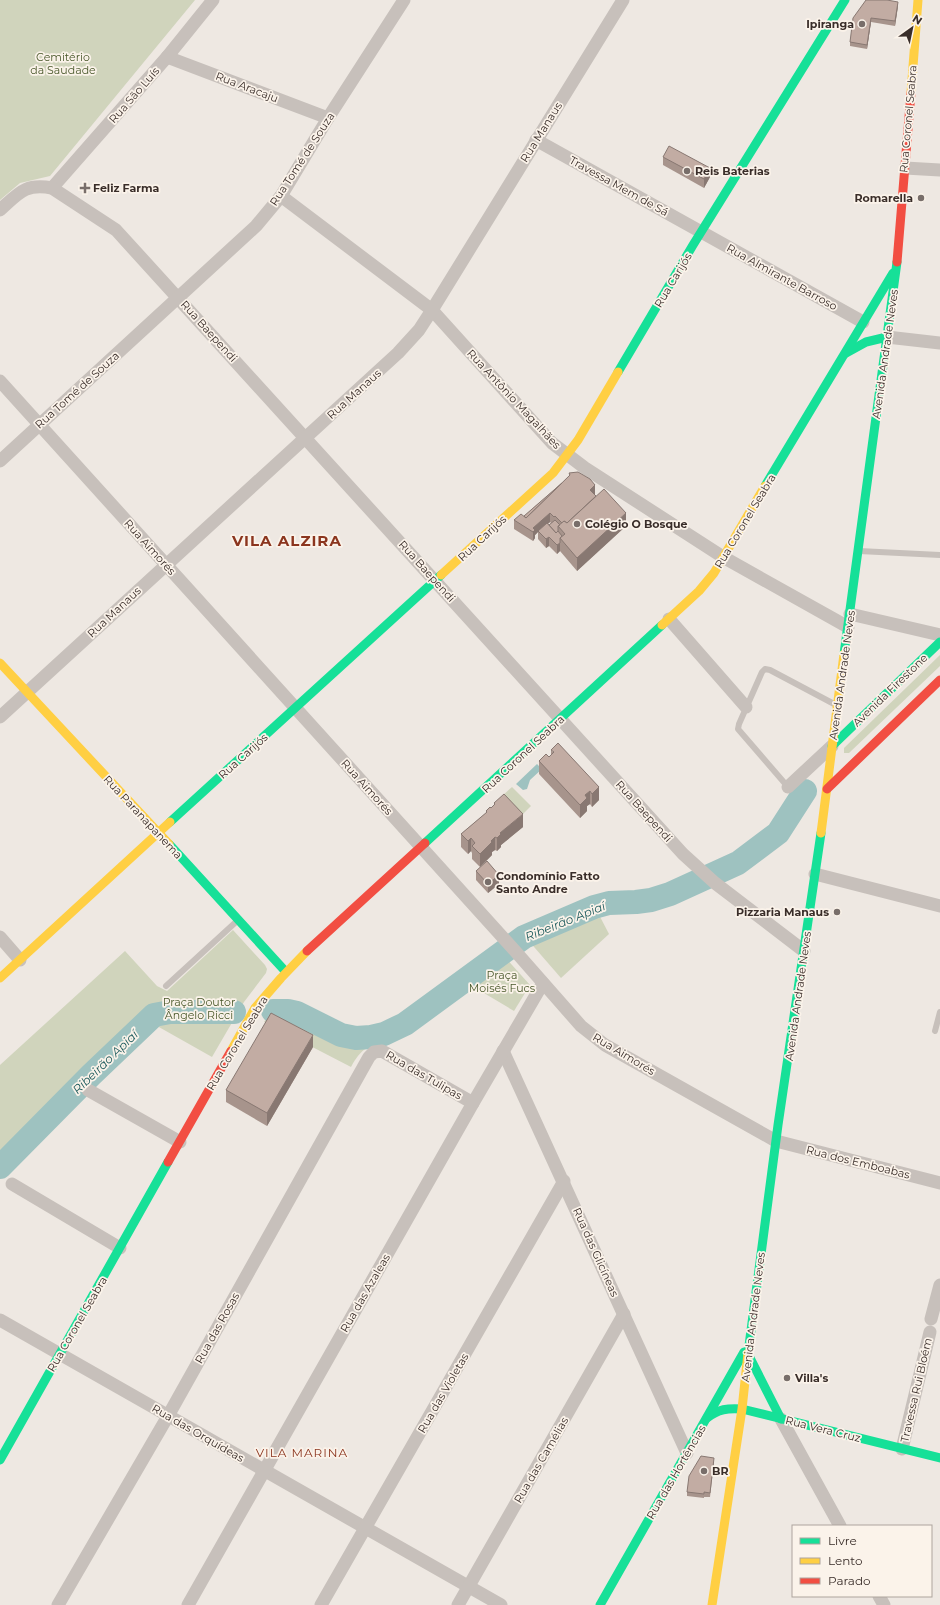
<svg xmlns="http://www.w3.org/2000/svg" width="940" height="1605" font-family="Montserrat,sans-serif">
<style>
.green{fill:#d0d4bc}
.water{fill:#9ec2c0}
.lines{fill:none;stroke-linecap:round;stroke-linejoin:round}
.river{stroke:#9ec2c0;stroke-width:24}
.lane{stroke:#c7c0bb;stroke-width:6}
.street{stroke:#c7c0bb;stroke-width:13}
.fast{stroke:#16e098;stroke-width:9}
.slow{stroke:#ffcf43;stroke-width:9}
.jam{stroke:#f24e42;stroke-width:9}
.wall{fill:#a7948c;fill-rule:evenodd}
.shaded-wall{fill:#887872}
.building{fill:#c2aca3;stroke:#887872}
.poi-dot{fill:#786e6a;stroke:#fbf3ea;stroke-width:1.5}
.labels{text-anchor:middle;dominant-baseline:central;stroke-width:3.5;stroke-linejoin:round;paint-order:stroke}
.poi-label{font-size:11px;font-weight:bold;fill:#392d29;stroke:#fbf3ea;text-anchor:start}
.park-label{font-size:11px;fill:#49582b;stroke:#fbf3ea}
.street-label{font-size:11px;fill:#392d29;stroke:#fbf3ea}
.water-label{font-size:12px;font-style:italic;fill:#1c5a5c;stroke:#fbf3ea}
.neighbourhood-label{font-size:12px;letter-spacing:1px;fill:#8b351e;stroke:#fbf3ea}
.district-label{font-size:15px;font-weight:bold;letter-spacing:1px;fill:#8b351e;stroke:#fbf3ea}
</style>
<rect width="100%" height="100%" fill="#eee8e2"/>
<g class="green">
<path d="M0 0H195L50 176 20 183 0 200Z"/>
<path d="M940 655V666L849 753H844V748Z"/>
<path d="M512 787 531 806 521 816 502 796Z"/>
<path d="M596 909 609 934 561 978 528 940Z"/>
<path d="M233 930 265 965 267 969 266 973 244 1002 212 1057 150 1022 160 1011 151 1010 0 1157V1065L125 951 157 986 167 991Z"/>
<path d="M503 955 530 985 514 1011 467 983Z"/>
<path d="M277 1003 339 1037 389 1042C368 1044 361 1049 351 1067L264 1022Z"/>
</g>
<path class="water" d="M537 764 542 769 530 780 527 789 523 790 516 784Z"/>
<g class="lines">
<g class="river">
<path d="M273 1011H288L297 1013 341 1035 356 1038 371 1037 384 1034 405 1024 524 937 594 907 609 903 636 902 651 900 670 894 738 863 778 833 805 791"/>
<path d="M0 1167 91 1075 154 1015 170 1012H234"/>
</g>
<g class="lane">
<path d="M859 551 940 555"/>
<path d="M788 787 738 729 739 724 762 672 765 669 770 670 836 705"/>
<path d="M166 986 237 921"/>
<path d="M935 1031 940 1012"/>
</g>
<g class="street">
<path d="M167 57 328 118"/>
<path d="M536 140 863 322"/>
<path d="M905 168 940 170"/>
<path d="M52 188 167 57 213 0"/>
<path d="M281 196 432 310 552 443 585 468 723 557 848 627"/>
<path d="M0 210C19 193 25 183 52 188L116 230 683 854 715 883 804 951"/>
<path d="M887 337 940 343"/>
<path d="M0 381 516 952 581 1026 605 1045 776 1141 940 1183"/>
<path d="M0 461 256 226 281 196 328 118 404 0"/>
<path d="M850 614 940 635"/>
<path d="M669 619 746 707"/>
<path d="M0 717 398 353 419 330 432 310 623 0"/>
<path d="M788 787 832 746"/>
<path d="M815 874 940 906"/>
<path d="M0 937 20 960"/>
<path d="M503 1051 687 1453"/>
<path d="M88 1090 180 1142"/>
<path d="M12 1184 120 1248"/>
<path d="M931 1319 940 1285"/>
<path d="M0 1320 501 1605"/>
<path d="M781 1419 840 1526"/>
<path d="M902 1449 930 1332"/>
<path d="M879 1596 884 1605"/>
<path d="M58 1605 168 1416 369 1057 374 1052 382 1051 473 1103"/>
<path d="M188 1605 473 1103 543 983"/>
<path d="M321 1605 564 1181"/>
<path d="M458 1605 624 1314"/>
</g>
<g class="fast">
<path d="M846 353 866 342 887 337"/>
<path d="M618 372 693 245 845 0"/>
<path d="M765 486 893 273"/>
<path d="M844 654 897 262"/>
<path d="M832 746 940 642"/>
<path d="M170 822 441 575"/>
<path d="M425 843 662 625"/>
<path d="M169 844 286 972"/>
<path d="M748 1353 778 1125 821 833"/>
<path d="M748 1354 781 1419"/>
<path d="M707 1418C718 1409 728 1408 742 1409L940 1458"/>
<path d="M0 1460 168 1162"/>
<path d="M600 1605 744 1352"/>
</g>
<g class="slow">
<path d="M911 93 918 0"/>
<path d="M441 575 553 473 578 440 618 372"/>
<path d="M662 625 699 591 714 573 765 486"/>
<path d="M0 663 169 844"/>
<path d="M821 833 844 654"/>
<path d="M0 978 170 822"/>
<path d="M231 1051 255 1008 281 978 307 951"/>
<path d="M712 1605 742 1409 748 1353"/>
</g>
<g class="jam">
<path d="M897 262 911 93"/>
<path d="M827 789 940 680"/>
<path d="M307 951 425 843"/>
<path d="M168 1162 231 1051"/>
</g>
</g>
<g class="wall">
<path d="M866 0 898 6 895 26 871 22 867 49 850 46V42Z"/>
<path d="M663 157 710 177 704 188 663 165Z"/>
<path d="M569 473 595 494 594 495 626 526 577 571 560 551 557 554 549 546 546 548 538 539V532L535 535V538L533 541 514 529V520L524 516 562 483 569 476ZM550 522 551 523 549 525 548 524Z"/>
<path d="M551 750 599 800 592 807 590 804 587 806V811L580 818 539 774V761L549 757 551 755Z"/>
<path d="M494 803 523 827 501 845V847L497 851 495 850 492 852V855L480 867 472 859V853L471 851 468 854 461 847V834L486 813V811L491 808 494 805Z"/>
<path d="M476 871 499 884 488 893 476 880Z"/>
<path d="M313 1047 267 1126 226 1102V1090Z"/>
<path d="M714 1462 710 1497H704V1498L687 1496V1492Z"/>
</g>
<g class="shaded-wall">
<path d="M898 2V6L895 26V21Z"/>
<path d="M871 18V22L867 49V45Z"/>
<path d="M710 168V177L704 188V179Z"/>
<path d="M595 485V494L590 498V490Z"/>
<path d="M550 513V522L539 531H538V532L535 535V538L533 541V528Z"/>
<path d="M626 513V526L577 571V558Z"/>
<path d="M549 537V546L546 548V539Z"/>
<path d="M560 543V551L557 554V545Z"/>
<path d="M599 787V800L592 807V794Z"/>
<path d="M590 791V804L587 806V811L580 818V805L585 795Z"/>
<path d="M523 814V827L501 845V847L497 851V838L500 833Z"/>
<path d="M495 837V850L492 852V855L480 867V854Z"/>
<path d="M471 838V851L468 854V841Z"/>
<path d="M499 875V884L488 893V884Z"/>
<path d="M313 1035V1047L267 1126V1113Z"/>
</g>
<g class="building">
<path d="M866 0H887L898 2 895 21 871 18 867 45 850 42 853 18Z"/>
<path d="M669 146 710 168 704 179 663 157Z"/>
<path d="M578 472 590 479 595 485 590 490 596 496 567 523 564 521 562 523 555 516 554 517 550 513 533 528 535 530 533 532 514 520 521 514 526 518 570 475 569 473Z"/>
<path d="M562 483 526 518 524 516Z"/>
<path d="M604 489 626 513 577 558 560 538 565 534 558 526 564 521 567 523Z"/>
<path d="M555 520 560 525 558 526V531L556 533 549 525Z"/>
<path d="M547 523 556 533 558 531 562 536 560 538V543L557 545 549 537 546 539 538 531Z"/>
<path d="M558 743 599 787 592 794 590 791 585 795 587 798 580 805 539 761 546 754 549 757 554 752 551 750Z"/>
<path d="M504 794 523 814 500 833 501 834 497 838 495 837 491 841 492 842 480 854 472 846 475 843 471 838 468 841 461 834 487 812 486 811 490 807 491 808 495 804 494 803Z"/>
<path d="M487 861 499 875 488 884 476 871Z"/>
<path d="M271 1013 313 1035 267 1113 226 1090Z"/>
<path d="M701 1456 714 1458 710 1493 704 1492V1494L687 1492 689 1476Z"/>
</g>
<g class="poi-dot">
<circle cx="862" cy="24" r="4"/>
<circle cx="687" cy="171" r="4"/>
<path d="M83 182h4v4h4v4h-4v4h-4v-4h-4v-4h4z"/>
<circle cx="921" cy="198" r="4"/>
<circle cx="577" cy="524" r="4"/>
<circle cx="488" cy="882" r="4"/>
<circle cx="837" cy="912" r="4"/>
<circle cx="787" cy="1378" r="4"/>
<circle cx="704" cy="1471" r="4"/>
</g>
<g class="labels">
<g class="poi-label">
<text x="854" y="24" text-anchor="end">Ipiranga</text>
<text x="695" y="171">Reis Baterias</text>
<text x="93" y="188">Feliz Farma</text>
<text x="913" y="198" text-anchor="end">Romarella</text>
<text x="585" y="524">Colégio O Bosque</text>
<text x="496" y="876">Condomínio Fatto<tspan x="496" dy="13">Santo Andre</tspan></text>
<text x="829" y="912" text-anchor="end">Pizzaria Manaus</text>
<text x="795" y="1378">Villa's</text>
<text x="712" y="1471">BR</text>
</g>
<g class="park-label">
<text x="63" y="57">Cemitério<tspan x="63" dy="13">da Saudade</tspan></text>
<text x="502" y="975">Praça<tspan x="502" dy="13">Moisés Fucs</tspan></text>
<text x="199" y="1002">Praça Doutor<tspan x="199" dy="13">Ângelo Ricci</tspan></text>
</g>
<g class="street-label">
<text transform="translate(247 87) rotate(21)">Rua Aracaju</text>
<text transform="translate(134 95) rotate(-49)">Rua São Luís</text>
<text transform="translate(908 119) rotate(-85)">Rua Coronel Seabra</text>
<text transform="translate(541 132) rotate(-58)">Rua Manaus</text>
<text transform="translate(302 159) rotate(-57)">Rua Tomé de Souza</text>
<text transform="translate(619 186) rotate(29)">Travessa Mem de Sá</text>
<text transform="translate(782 277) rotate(29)">Rua Almirante Barroso</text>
<text transform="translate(673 280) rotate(-59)">Rua Carijós</text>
<text transform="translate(209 331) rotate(48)">Rua Baependi</text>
<text transform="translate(885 354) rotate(-82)">Avenida Andrade Neves</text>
<text transform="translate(77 390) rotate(-42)">Rua Tomé de Souza</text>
<text transform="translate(354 394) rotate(-42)">Rua Manaus</text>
<text transform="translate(514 399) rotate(47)">Rua Antônio Magalhães</text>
<text transform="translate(745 521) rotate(-59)">Rua Coronel Seabra</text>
<text transform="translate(482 538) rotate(-43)">Rua Carijós</text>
<text transform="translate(150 547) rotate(48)">Rua Aimorés</text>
<text transform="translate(427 571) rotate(48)">Rua Baependi</text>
<text transform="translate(114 612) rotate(-43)">Rua Manaus</text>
<text transform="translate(842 675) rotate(-82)">Avenida Andrade Neves</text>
<text transform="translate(890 690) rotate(-44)">Avenida Firestone</text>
<text transform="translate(523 754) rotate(-43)">Rua Coronel Seabra</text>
<text transform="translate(243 756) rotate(-42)">Rua Carijós</text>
<text transform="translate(367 787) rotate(48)">Rua Aimorés</text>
<text transform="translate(644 811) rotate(48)">Rua Baependi</text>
<text transform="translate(143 817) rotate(47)">Rua Paranapanema</text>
<text transform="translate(798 996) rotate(-82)">Avenida Andrade Neves</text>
<text transform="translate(237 1043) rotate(-59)">Rua Coronel Seabra</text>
<text transform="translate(624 1054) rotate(31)">Rua Aimorés</text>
<text transform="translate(424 1075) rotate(30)">Rua das Tulipas</text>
<text transform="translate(858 1162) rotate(14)">Rua dos Emboabas</text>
<text transform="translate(596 1252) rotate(66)">Rua das Glicíneas</text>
<text transform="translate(365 1293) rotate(-60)">Rua das Azaleas</text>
<text transform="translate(753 1317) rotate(-83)">Avenida Andrade Neves</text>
<text transform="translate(77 1324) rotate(-60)">Rua Coronel Seabra</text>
<text transform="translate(217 1328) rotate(-61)">Rua das Rosas</text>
<text transform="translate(916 1390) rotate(-77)">Travessa Rui Bloém</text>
<text transform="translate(443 1393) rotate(-60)">Rua das Violetas</text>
<text transform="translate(823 1429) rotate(14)">Rua Vera Cruz</text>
<text transform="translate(198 1433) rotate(30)">Rua das Orquídeas</text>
<text transform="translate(541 1460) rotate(-60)">Rua das Camélias</text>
<text transform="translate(676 1472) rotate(-60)">Rua das Hortências</text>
</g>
<g class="water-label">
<text transform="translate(565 921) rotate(-22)">Ribeirão Apiaí</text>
<text transform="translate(105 1062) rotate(-44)">Ribeirão Apiaí</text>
</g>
<g class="neighbourhood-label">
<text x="302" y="1452">VILA MARINA</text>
</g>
<g class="district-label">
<text x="287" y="540">VILA ALZIRA</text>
</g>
</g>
<rect x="792" y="1525" width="140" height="72" fill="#fbf3ea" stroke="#ada49d"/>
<rect x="800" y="1538" width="20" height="6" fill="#16e098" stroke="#ada49d"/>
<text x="828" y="1545" font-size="12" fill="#392d29">Livre</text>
<rect x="800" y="1558" width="20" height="6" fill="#ffcf43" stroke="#ada49d"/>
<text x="828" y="1565" font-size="12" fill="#392d29">Lento</text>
<rect x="800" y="1578" width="20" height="6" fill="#f24e42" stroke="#ada49d"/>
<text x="828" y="1585" font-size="12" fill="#392d29">Parado</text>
<g transform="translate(912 28) rotate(33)" stroke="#fbf3ea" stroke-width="3" paint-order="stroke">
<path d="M0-3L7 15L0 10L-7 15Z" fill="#392d29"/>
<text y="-6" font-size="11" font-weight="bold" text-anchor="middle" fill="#392d29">N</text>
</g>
</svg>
